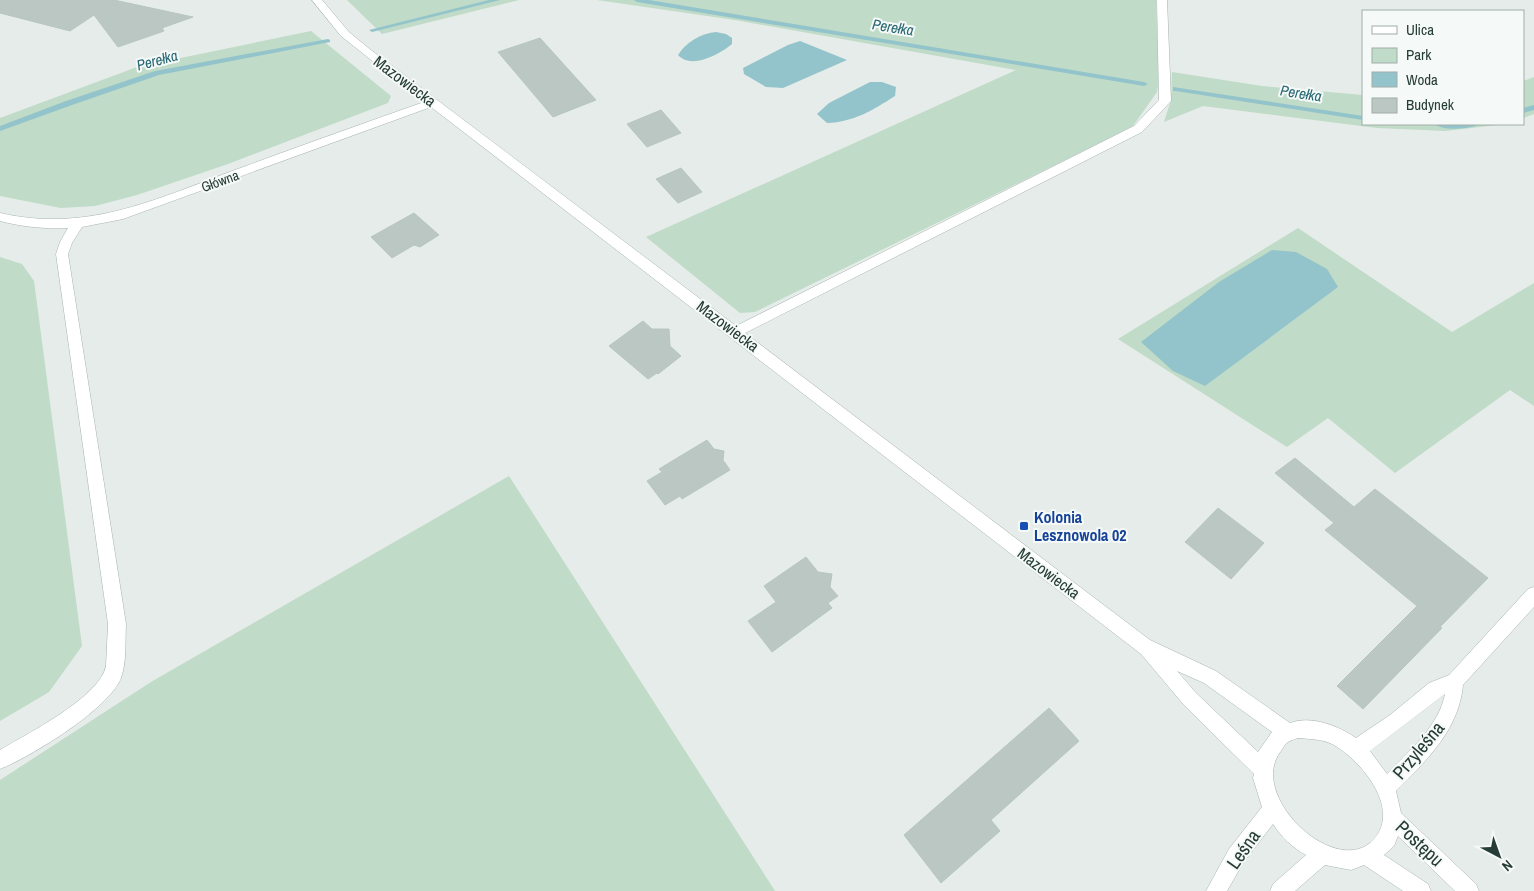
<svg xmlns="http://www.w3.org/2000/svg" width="1534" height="891" font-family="'Archivo Narrow',sans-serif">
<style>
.green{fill:#c0dbc7}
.water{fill:#93c4cb}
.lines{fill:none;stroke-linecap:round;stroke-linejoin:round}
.stream{fill:#93c4cb;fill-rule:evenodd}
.building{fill:#bac7c2;stroke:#b8c6c0}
.minor-casing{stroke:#a8b4b0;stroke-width:1}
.minor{fill:#fff;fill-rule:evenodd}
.transit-dot{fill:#1a4fb4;stroke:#f5f9f7;stroke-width:2}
.labels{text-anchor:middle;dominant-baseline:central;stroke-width:4;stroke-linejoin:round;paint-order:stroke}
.far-street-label{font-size:14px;fill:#263c36;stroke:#f5f9f7}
.far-water-label{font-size:15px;font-style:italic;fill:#266773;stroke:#f5f9f7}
.street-label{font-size:16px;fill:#263c36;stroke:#f5f9f7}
.transit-label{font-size:16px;font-weight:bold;fill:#164399;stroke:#f5f9f7;text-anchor:start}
.near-street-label{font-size:19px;fill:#263c36;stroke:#f5f9f7}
</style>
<rect width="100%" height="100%" fill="#e5ece9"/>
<!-- green -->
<g class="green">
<path d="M347 0H519L382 34Z"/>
<path d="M597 0H1156L1159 79 1157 92 1133 126 1088 149 755 312 740 313 646 237 1016 70 735 20Z"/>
<path d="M311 31 391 96 388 103 228 164 137 195 95 206 61 208 0 196V118L137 67Z"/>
<path d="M1172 72 1262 86 1363 95V124H1506L1445 131 1377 128 1203 106 1164 122 1171 100Z"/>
<path d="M1534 77V114L1523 118V81Z"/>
<path d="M1298 228 1452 332 1534 283V406L1510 390 1395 473 1328 418 1287 447 1118 339Z"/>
<path d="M0 257 22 264 34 281 82 646 49 692 0 721Z"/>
<path d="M509 476 775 891H0V780L151 682Z"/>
</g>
<!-- water -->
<g class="water">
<path d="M716 32 726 34 732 38V44C720 54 691 70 678 55 686 42 702 33 716 32Z"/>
<path d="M800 41 847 60 783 88 766 87 744 74 743 68 788 45Z"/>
<path d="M870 82H882L896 87 895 96C873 110 854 122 827 123L817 114 829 103Z"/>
<path d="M1272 250 1296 252 1327 269 1338 287 1205 386 1173 371 1141 342 1219 282Z"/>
</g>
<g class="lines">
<!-- stream -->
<g class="stream">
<path d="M489 0H500L372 32 369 30Z"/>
<path d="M634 0H649L1144 82 1148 84 1144 86 637 2Z"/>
<path d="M328 39 330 40V42L159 75 72 105 0 131V126L66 101 155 71Z"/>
<path d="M1173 87 1363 116V120L1176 91H1173Z"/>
<path d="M1534 105V110L1523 113V108Z"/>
<path d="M1434 124H1477L1476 126C1464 129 1444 131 1434 124Z"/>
</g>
</g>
<!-- building -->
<g class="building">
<path d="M0 0H114L193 17 162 28 164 31 118 47 94 15 70 31 0 13Z"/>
<path d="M540 38 596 100 553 117 498 52Z"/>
<path d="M661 110 681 133 647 147 627 124Z"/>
<path d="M681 168 702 192 678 203 656 179Z"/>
<path d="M414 213 439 235 420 247 414 245 392 258 371 237Z"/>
<path d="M643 321 652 329H669L670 346 681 356 658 374 657 373 648 379 609 346Z"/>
<path d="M707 440 714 449 724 451 723 460 730 470 682 499 680 496 665 505 647 481 662 472 659 469Z"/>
<path d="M1295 458 1354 507 1375 489 1488 578 1440 627 1442 628 1363 709 1337 686 1417 606 1325 530 1334 523 1275 473Z"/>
<path d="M1218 508 1264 543 1231 579 1185 542Z"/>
<path d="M806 557 818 572 832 574 830 587 838 596 828 603 832 608 772 652 748 621 776 602 764 586Z"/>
<path d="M1049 708 1079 741 991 820 1000 831 941 883 904 835Z"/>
</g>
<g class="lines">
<!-- minor casing -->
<g class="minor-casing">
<path id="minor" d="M312 0H322L349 32 367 47 736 326 1134 126 1159 100 1157 0H1167L1171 101 1142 132 745 333 1150 640 1216 671 1290 723C1312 715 1338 726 1356 738L1390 715 1429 683 1449 675 1528 589 1534 587V607L1463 685C1459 730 1426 761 1396 791L1401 813 1476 884 1479 891H1455L1398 836 1394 846 1384 855 1428 884 1431 891H1403L1364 865 1351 870 1325 865 1295 891H1270L1273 884 1306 855C1293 848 1281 837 1273 824L1243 863 1227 891H1206L1229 849 1262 807 1253 778 1254 774 1184 705 1141 654 431 107 123 219 82 227 72 243 68 254 126 624C125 641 127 661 121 678 109 709 32 756 0 769V750C27 734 100 697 106 666L108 624 56 254 60 242 68 228C45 229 23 227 0 221V213C91 234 162 196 246 166 305 144 365 123 424 102L341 36ZM1177 671 1204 683 1272 732 1258 752 1196 693ZM1445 694C1439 726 1409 751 1387 774L1370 751ZM1298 738C1309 739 1322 739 1332 744 1362 760 1405 813 1370 843 1331 875 1247 794 1281 751 1283 748 1285 744 1288 742 1290 741 1295 739 1298 738Z"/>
</g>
<!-- minor -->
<use href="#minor" class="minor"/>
</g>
<!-- markers -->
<rect class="transit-dot" x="1019" y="521" width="10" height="10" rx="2.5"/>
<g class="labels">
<!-- far-street labels -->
<g class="far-street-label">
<text transform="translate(220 181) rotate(-20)">Główna</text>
</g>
<!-- far-water labels -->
<g class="far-water-label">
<text transform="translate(893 27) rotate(9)">Perełka</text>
<text transform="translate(157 60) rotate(-15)">Perełka</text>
<text transform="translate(1301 93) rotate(9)">Perełka</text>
</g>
<!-- street labels -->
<g class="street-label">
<text transform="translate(405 81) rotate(37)">Mazowiecka</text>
<text transform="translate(728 326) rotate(37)">Mazowiecka</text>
<text transform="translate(1049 573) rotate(37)">Mazowiecka</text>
</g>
<!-- transit labels -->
<g class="transit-label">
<text x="1034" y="517">Kolonia<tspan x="1034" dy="18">Lesznowola 02</tspan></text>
</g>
<!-- near-street labels -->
<g class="near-street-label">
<text transform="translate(1418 750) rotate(-50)">Przyleśna</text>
<text transform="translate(1420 843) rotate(43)">Postępu</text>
<text transform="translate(1243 849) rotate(-55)">Leśna</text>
</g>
</g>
<!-- legend -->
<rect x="1362" y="10" width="162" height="115" fill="#f5f9f7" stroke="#a2adaa"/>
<rect x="1372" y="26" width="25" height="8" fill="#ffffff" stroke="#a2adaa"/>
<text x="1406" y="35" font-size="15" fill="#263c36">Ulica</text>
<rect x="1372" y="48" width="25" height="15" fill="#c0dbc7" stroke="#a2adaa"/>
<text x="1406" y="60" font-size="15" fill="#263c36">Park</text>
<rect x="1372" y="72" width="25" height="15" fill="#93c4cb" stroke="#a2adaa"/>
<text x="1406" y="85" font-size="15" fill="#263c36">Woda</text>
<rect x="1372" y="98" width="25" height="15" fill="#bac7c2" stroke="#a2adaa"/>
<text x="1406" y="110" font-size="15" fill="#263c36">Budynek</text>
<!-- north arrow -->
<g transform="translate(1499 856) rotate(139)" stroke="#f5f9f7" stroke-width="4" paint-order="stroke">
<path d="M0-4L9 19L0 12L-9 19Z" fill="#263c36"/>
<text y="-8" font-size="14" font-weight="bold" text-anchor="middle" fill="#263c36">N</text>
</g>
</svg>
